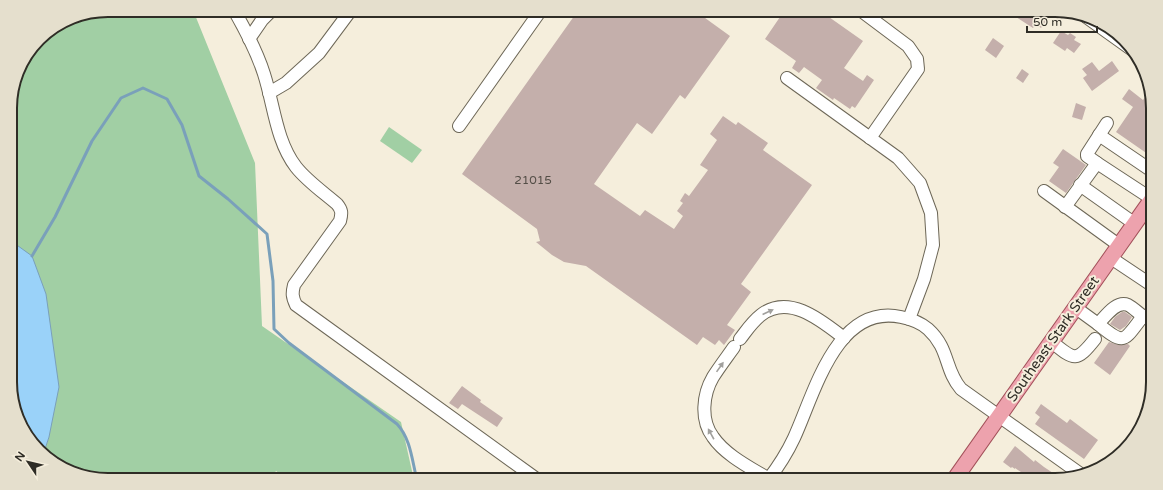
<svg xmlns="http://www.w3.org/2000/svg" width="1163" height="490" font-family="'Varela Round',sans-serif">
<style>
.green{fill:#a1cfa4}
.water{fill:#9ad2f9;stroke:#7aa0ba}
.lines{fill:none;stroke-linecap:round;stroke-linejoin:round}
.stream{stroke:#7aa0ba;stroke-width:3}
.building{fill:#c4afab}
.minor-casing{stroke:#6d6757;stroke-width:14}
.major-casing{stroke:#a3515a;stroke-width:17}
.minor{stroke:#fff;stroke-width:12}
.major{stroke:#eda2ad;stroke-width:15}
.oneway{fill:#a1a09d}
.labels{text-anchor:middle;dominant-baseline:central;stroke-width:4;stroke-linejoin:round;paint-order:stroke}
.number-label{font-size:12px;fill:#544e47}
.street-label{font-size:14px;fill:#2f2d26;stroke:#f5eedc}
.rim{fill:none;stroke:#2f2d26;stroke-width:2}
</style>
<rect width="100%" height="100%" fill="#f5eedc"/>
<!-- green -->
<g class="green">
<path d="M154 10H193L255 163 262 326 401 422 414 480H289L276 471 270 480H108L71 473 44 452 49 437 14 243 11 244 10 102 20 65 43 35 69 19 154 14Z"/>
<path d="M389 127 422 150 412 163 380 141Z"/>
</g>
<!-- water -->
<g class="water">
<path d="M108 10H154V14L69 19Z"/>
<path d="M14 243 32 256 46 294 59 387 49 437 44 452 30 442 11 395V244Z"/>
</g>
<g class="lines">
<!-- stream -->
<path class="stream" d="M32 256 55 217 92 141 121 98 143 88 167 99 182 125 199 176 228 199 267 234 273 281 274 329 289 343 397 424C411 439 412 461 417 480"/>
</g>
<!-- building -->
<g class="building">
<path d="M580 10H694L730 36 685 99 680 95 652 134 637 123 594 184 640 216 645 210 674 229 683 216 677 211 683 203 680 201 685 193 689 196 708 170 700 165 717 140 710 134 723 116 736 125 738 122 768 143 763 150 812 185 741 284 751 292 727 325 735 330 724 345 719 340 715 345 703 337 697 345 586 266 564 262 552 255 536 242 540 241 537 229 462 174 577 12 578 13Z"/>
<path d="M771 10H819L863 41 844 68 863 81 867 75 874 80 855 108 852 106 850 109 834 98 833 100 816 88 822 80 804 67 799 73 792 68 796 61 765 39 780 17Z"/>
<path d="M1016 10H1036L1048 18 1041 28 1036 24 1033 28 1013 15Z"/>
<path d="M1061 31 1068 35 1070 33 1076 37 1074 40 1081 44 1074 53 1067 48 1065 51 1053 43Z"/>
<path d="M993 38 1004 46 996 58 985 50Z"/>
<path d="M1112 61 1119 71 1092 91 1083 78 1087 75 1082 69 1092 62 1099 71Z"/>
<path d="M1022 69 1029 74 1023 83 1016 78Z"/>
<path d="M1129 89 1143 100 1146 96 1152 100V157L1116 132 1133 107 1122 99Z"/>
<path d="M1076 103 1086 107 1082 120 1072 117Z"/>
<path d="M1063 149 1086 165 1066 193 1049 181 1059 167 1053 163Z"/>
<path d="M1122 312H1125L1132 317 1126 326 1120 330 1110 324 1115 317Z"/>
<path d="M1109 342 1119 345 1128 344 1130 346 1110 375 1094 363Z"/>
<path d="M462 386 481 400 480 402 503 418 497 427 462 404 458 409 449 403Z"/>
<path d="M1041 404 1067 423 1070 419 1098 440 1084 459 1035 424 1040 417 1035 413Z"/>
<path d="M1015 446 1034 462 1035 460 1044 467 1062 479 1033 480 1015 468V469L1012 467 1011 468 1003 462Z"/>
</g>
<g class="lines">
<!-- minor casing -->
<g class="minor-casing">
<g id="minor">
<path d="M234 10C246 31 257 52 264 74 274 105 276 141 296 167 307 181 323 192 337 204 342 210 342 213 340 221L294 285C292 293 292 297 296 305L538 480"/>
<path d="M860 10 908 46 917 59 918 69 870 138"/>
<path d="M1085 16 1134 51"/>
<path d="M249 39 262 20 272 10"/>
<path d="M787 78 898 158 920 183 931 213 933 245 924 279 909 319"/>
<path d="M269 93 286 83 319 53 351 10"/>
<path d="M459 126 541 10"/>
<path d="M1099 135 1152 171"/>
<path d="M1097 163 1087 156V154L1107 123"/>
<path d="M1080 185 1135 224"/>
<path d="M1044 191 1120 246"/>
<path d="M1065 207 1097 163 1152 199"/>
<path d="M1111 258 1153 286"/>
<path d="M1076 308 1098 324C1105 317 1116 300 1128 305 1134 308 1140 315 1146 318L1153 317"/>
<path d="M1098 324C1125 346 1123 342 1143 316"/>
<path d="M740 339C747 330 752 322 761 315 789 293 822 321 844 338"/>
<path d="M1052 342C1074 360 1076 363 1095 339"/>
<path d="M734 347C727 357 720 366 713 377 703 394 700 420 713 437 725 455 751 468 769 479"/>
<path d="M768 480C778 467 787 453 794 438 814 395 836 303 901 317 911 319 920 322 928 329 950 349 944 369 961 389L1079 473"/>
</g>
</g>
<!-- major casing -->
<g class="major-casing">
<path id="major" d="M954 480 1152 199"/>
</g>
<!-- minor -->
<use href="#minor" class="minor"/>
<!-- major -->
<use href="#major" class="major"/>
</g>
<!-- one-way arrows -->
<defs><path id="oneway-solid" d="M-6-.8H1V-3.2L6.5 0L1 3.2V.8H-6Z"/></defs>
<g class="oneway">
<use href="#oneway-solid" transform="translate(768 312) rotate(-25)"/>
<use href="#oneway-solid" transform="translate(720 367) rotate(-55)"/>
<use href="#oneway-solid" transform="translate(711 434) rotate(-119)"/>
</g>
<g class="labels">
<!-- number labels -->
<g class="number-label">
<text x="533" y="180">21015</text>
</g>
<!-- street labels -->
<g class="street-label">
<text transform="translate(1053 339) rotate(-55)">Southeast Stark Street</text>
</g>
</g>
<!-- crop -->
<path d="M0 0H1163V490H0ZM108 17H1055A91 91 0 0 1 1146 108V382A91 91 0 0 1 1055 473H108A91 91 0 0 1 17 382V108A91 91 0 0 1 108 17Z" fill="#e5dfcd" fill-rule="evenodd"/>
<path class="rim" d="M108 17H1055A91 91 0 0 1 1146 108V382A91 91 0 0 1 1055 473H108A91 91 0 0 1 17 382V108A91 91 0 0 1 108 17Z"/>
<!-- north arrow -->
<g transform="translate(28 462) rotate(305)" stroke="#f5eedc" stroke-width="3" paint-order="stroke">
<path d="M0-3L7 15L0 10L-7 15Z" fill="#2f2d26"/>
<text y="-6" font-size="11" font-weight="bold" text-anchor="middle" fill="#2f2d26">N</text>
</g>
<!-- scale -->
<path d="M1027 26v6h70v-6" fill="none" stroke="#2f2d26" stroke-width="2"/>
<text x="1033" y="26" font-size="12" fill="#2f2d26" stroke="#f5eedc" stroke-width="3" paint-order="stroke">50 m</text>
</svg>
